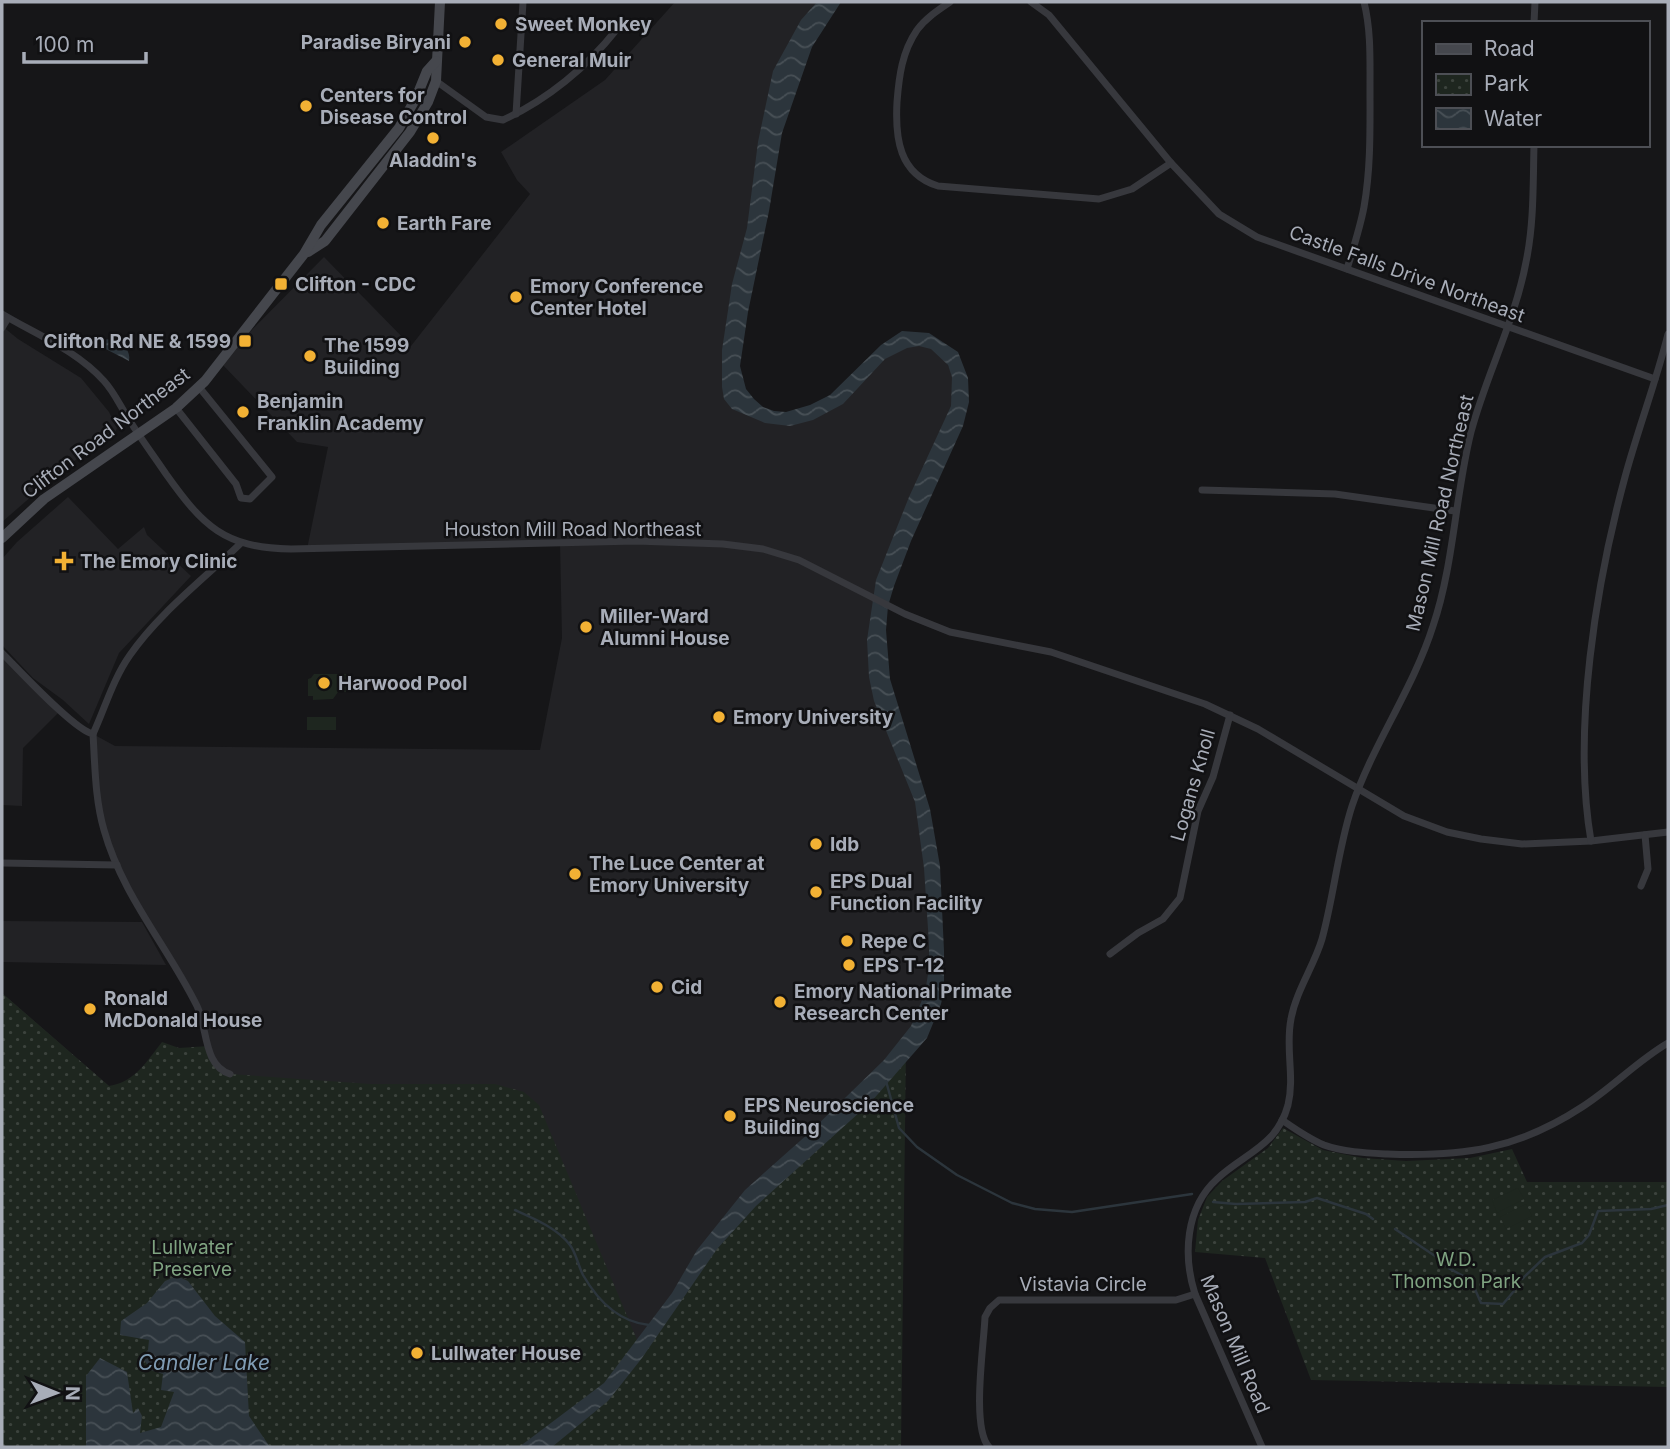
<svg xmlns="http://www.w3.org/2000/svg" width="1670" height="1449" font-family="Inter,sans-serif">
<style>
.built{fill:#222225}
.park{fill:url(#park-dots)}
.garden{fill:#1e261f}
.water{fill:url(#water-waves)}
.lines{fill:none;stroke-linecap:round;stroke-linejoin:round}
.stream{stroke:#2c353c;stroke-width:2.5}
.minor{stroke:#37383d;stroke-width:7}
.secondary{stroke:#45474d;stroke-width:10}
.poi-dot{fill:#f2b134;stroke:#111113;stroke-width:2.5}
.labels{text-anchor:middle;dominant-baseline:central;stroke-width:5;stroke-linejoin:round;paint-order:stroke}
.poi-label{font-size:19px;font-weight:bold;fill:#a8adb8;stroke:#111113;text-anchor:start}
.street-label{font-size:19px;fill:#a8adb8;stroke:#111113}
.park-label{font-size:19px;fill:#7fa381;stroke:#111113}
.water-label{font-size:21px;font-style:italic;fill:#7f9bb3;stroke:#111113}
</style>
<defs>
<pattern id="park-dots" width="8" height="8" patternUnits="userSpaceOnUse" patternTransform="scale(1.75)"><rect width="8" height="8" fill="#1e261f"/><path d="M2 2h.1M6 6h.1" fill="none" stroke="#3c433d" stroke-width="1.8" stroke-linecap="round"/></pattern>
<pattern id="water-waves" width="16" height="10" patternUnits="userSpaceOnUse" patternTransform="scale(1.75)"><rect width="16" height="10" fill="#2c353c"/><path d="M0 5q4-4 8 0t8 0" fill="none" stroke="#485056"/></pattern>
</defs>
<rect width="100%" height="100%" fill="#161618"/>
<!-- built -->
<g class="built">
<path d="M675 2H830L788 78 731 378 760 414H808L893 344 939 346 959 389 902 539 876 657 917 782 936 949 928 1009 640 1347 2 1447V993L109 1086 207 1089V1039L201 1017 131 894 103 829 93 734 115 746 540 750 562 638 560 543 307 549 328 447 297 442 220 362 324 257 411 346 530 194 517 180 501 152 605 80Z"/>
<path d="M2 326 18 339 81 378 109 412 117 428 115 433 64 468 2 522Z"/>
<path d="M68 497 118 549 144 527 147 535 191 576 119 653 89 724 63 700 33 678 2 645V559L17 542Z"/>
<path d="M2 653 61 710 23 748 22 806 2 805Z"/>
<path d="M2 921 142 922 166 965 2 962Z"/>
</g>
<!-- park -->
<g class="park">
<path d="M2 993 109 1086C135 1082 146 1062 162 1042L179 1048 209 1046 211 1059 230 1074 370 1084H495L524 1092 539 1105 640 1347 716 1241 906 1048 901 1447H2Z"/>
<path d="M1283 1128 1323 1150 1363 1158 1406 1161 1470 1158 1512 1149 1527 1182H1668V1387L1311 1380 1265 1258 1195 1252 1198 1220 1207 1197 1222 1181 1268 1148Z"/>
</g>
<!-- garden -->
<g class="garden">
<path d="M314 674H353V692H338L333 699 313 700V696H308V679L311 678Z"/>
<rect x="307" y="717" width="29" height="13"/>
<path d="M1518 1188 1524 1199 1497 1213 1492 1200Z"/>
<path d="M1526 1204 1532 1216 1506 1229 1500 1217Z"/>
</g>
<!-- water -->
<g class="water">
<path d="M817 2H841L812 47 782 133 769 211 748 312 740 366 746 389 754 399 763 407 774 411 786 412 810 405 830 395 881 345 902 331 929 333 958 352 968 378 969 402 963 426 911 541 894 586 888 606 886 630 890 679 930 809 940 866 944 951V990L941 1004 927 1038 871 1102 756 1206 717 1249 642 1358 608 1401 552 1447H519L604 1383 672 1293 697 1250 745 1190 809 1133 884 1060 911 1026 925 993 929 968V944L924 868 915 802 874 701 869 677 867 640 876 580 909 497 951 406 952 377 948 365 931 349 919 346 907 348 885 359 843 404 813 420 790 426 765 423 732 409 724 399 722 387V350L732 284 747 228 758 142 773 71 801 20Z"/>
<path d="M114 339C123 343 131 351 129 361L98 345V340Z"/>
<path d="M177 1276 188 1281 215 1316 245 1342 249 1416 270 1447H86V1376L100 1358 127 1372 133 1413 138 1408 142 1416 140 1433 161 1427 174 1392 161 1390 163 1374 151 1370 141 1356 148 1350 149 1340 120 1335 121 1321 147 1303 165 1281Z"/>
</g>
<g class="lines">
<!-- stream -->
<g class="stream">
<path d="M886 1081 899 1128 917 1147 957 1175 1012 1203 1035 1209 1072 1212 1192 1194"/>
<path d="M1213 1202 1236 1204 1305 1202 1317 1198 1366 1214 1373 1219"/>
<path d="M515 1210C533 1218 557 1228 570 1245 576 1253 578 1265 583 1275 598 1301 619 1322 649 1325"/>
<path d="M1395 1229 1438 1258 1450 1269 1471 1280 1481 1303 1503 1304 1514 1291"/>
<path d="M1522 1279 1545 1257 1582 1243 1589 1235 1598 1211 1651 1209 1668 1205"/>
</g>
<!-- minor -->
<g class="minor">
<path d="M950 2C938 10 926 18 917 30 902 52 899 76 897 102 895 138 899 174 938 186L1099 199 1132 189 1171 163 1049 15 1031 2"/>
<path d="M1534 23 1535 2"/>
<path d="M436 81 486 117 503 120C547 100 587 67 617 29"/>
<path d="M516 114 523 2"/>
<path d="M1171 163 1219 214 1257 237 1655 379"/>
<path d="M1347 269C1353 249 1360 228 1364 207 1371 167 1370 127 1370 88 1370 59 1371 30 1364 2"/>
<path d="M2 314C37 335 76 350 104 381 115 393 121 408 130 421 141 439 154 456 166 474 203 526 224 548 291 549L636 541 723 544 763 549 799 560 905 614 950 632 1051 652 1205 704 1258 729 1404 816 1447 832 1481 839 1522 844 1591 841 1668 832"/>
<path d="M2 328 8 318"/>
<path d="M176 408 236 484 241 498 250 499 272 477 199 387"/>
<path d="M1202 490 1335 494 1455 511"/>
<path d="M2 653C18 669 75 731 93 734 95 766 95 799 104 830 122 895 168 947 197 1006 208 1029 203 1065 230 1074"/>
<path d="M93 734C105 708 113 679 130 655 159 613 204 579 241 543"/>
<path d="M1591 841C1572 730 1596 584 1625 477 1638 429 1656 382 1668 334"/>
<path d="M2 863 117 865"/>
<path d="M1641 886 1648 869 1645 835"/>
<path d="M1110 954 1138 933 1163 919 1180 898 1198 811 1213 777 1230 715"/>
<path d="M1282 1120C1295 1129 1309 1139 1324 1145 1343 1152 1367 1153 1387 1154 1463 1157 1518 1149 1582 1107 1612 1088 1637 1061 1668 1043"/>
<path d="M989 1447C971 1428 984 1344 985 1317L990 1308 999 1300H1176L1195 1294"/>
<path d="M1262 1447 1195 1294C1183 1256 1185 1208 1217 1179 1245 1153 1277 1146 1288 1105 1295 1076 1285 1048 1291 1019 1296 991 1314 966 1322 939 1334 895 1338 849 1352 806 1373 744 1413 689 1433 626 1454 564 1455 496 1471 432 1486 375 1515 321 1526 262 1534 224 1533 184 1534 145"/>
</g>
<!-- secondary -->
<g class="secondary">
<path d="M308 252 325 241 410 132 428 102 436 81 440 2"/>
<path d="M2 538 44 499 176 408 205 381 304 254 321 225 399 128 416 98 427 71 436 61"/>
</g>
</g>
<!-- markers -->
<g class="poi-dot">
<circle cx="501" cy="24" r="7"/>
<circle cx="465" cy="42" r="7"/>
<circle cx="498" cy="60" r="7"/>
<circle cx="306" cy="106" r="7"/>
<circle cx="433" cy="138" r="7"/>
<circle cx="383" cy="223" r="7"/>
<rect x="274" y="277" width="14" height="14" rx="3.5"/>
<circle cx="516" cy="297" r="7"/>
<rect x="238" y="334" width="14" height="14" rx="3.5"/>
<circle cx="310" cy="356" r="7"/>
<circle cx="243" cy="412" r="7"/>
<path d="M60.5 550.5h7v7h7v7h-7v7h-7v-7h-7v-7h7z"/>
<circle cx="586" cy="627" r="7"/>
<circle cx="324" cy="683" r="7"/>
<circle cx="719" cy="717" r="7"/>
<circle cx="816" cy="844" r="7"/>
<circle cx="575" cy="874" r="7"/>
<circle cx="816" cy="892" r="7"/>
<circle cx="847" cy="941" r="7"/>
<circle cx="849" cy="965" r="7"/>
<circle cx="657" cy="987" r="7"/>
<circle cx="780" cy="1002" r="7"/>
<circle cx="90" cy="1009" r="7"/>
<circle cx="730" cy="1116" r="7"/>
<circle cx="417" cy="1353" r="7"/>
</g>
<g class="labels">
<!-- poi labels -->
<g class="poi-label">
<text x="515" y="24">Sweet Monkey</text>
<text x="451" y="42" text-anchor="end">Paradise Biryani</text>
<text x="512" y="60">General Muir</text>
<text x="320" y="95">Centers for<tspan x="320" dy="22">Disease Control</tspan></text>
<text x="433" y="160" text-anchor="middle">Aladdin's</text>
<text x="397" y="223">Earth Fare</text>
<text x="295" y="284">Clifton - CDC</text>
<text x="530" y="286">Emory Conference<tspan x="530" dy="22">Center Hotel</tspan></text>
<text x="231" y="341" text-anchor="end">Clifton Rd NE &amp; 1599</text>
<text x="324" y="345">The 1599<tspan x="324" dy="22">Building</tspan></text>
<text x="257" y="401">Benjamin<tspan x="257" dy="22">Franklin Academy</tspan></text>
<text x="80" y="561">The Emory Clinic</text>
<text x="600" y="616">Miller-Ward<tspan x="600" dy="22">Alumni House</tspan></text>
<text x="338" y="683">Harwood Pool</text>
<text x="733" y="717">Emory University</text>
<text x="830" y="844">Idb</text>
<text x="589" y="863">The Luce Center at<tspan x="589" dy="22">Emory University</tspan></text>
<text x="830" y="881">EPS Dual<tspan x="830" dy="22">Function Facility</tspan></text>
<text x="861" y="941">Repe C</text>
<text x="863" y="965">EPS T-12</text>
<text x="671" y="987">Cid</text>
<text x="794" y="991">Emory National Primate<tspan x="794" dy="22">Research Center</tspan></text>
<text x="104" y="998">Ronald<tspan x="104" dy="22">McDonald House</tspan></text>
<text x="744" y="1105">EPS Neuroscience<tspan x="744" dy="22">Building</tspan></text>
<text x="431" y="1353">Lullwater House</text>
</g>
<!-- street labels -->
<g class="street-label">
<text transform="translate(1407 274) rotate(20)">Castle Falls Drive Northeast</text>
<text transform="translate(106 433) rotate(-37)">Clifton Road Northeast</text>
<text transform="translate(1440 513) rotate(-77)">Mason Mill Road Northeast</text>
<text x="573" y="529">Houston Mill Road Northeast</text>
<text transform="translate(1193 785) rotate(-74)">Logans Knoll</text>
<text x="1083" y="1284">Vistavia Circle</text>
<text transform="translate(1235 1344) rotate(67)">Mason Mill Road</text>
</g>
<!-- park labels -->
<g class="park-label">
<text x="192" y="1247">Lullwater<tspan x="192" dy="22">Preserve</tspan></text>
<text x="1456" y="1259">W.D.<tspan x="1456" dy="22">Thomson Park</tspan></text>
</g>
<!-- water labels -->
<g class="water-label">
<text x="204" y="1362">Candler Lake</text>
</g>
</g>
<!-- border -->
<rect width="1670" height="1449" fill="none" stroke="#a8adb8" stroke-width="7"/>
<!-- legend -->
<rect x="1422" y="21" width="228" height="126" fill="#111113" stroke="#4d4f55" stroke-width="2"/>
<rect x="1436" y="44" width="35" height="10" fill="#45474d" stroke="#4d4f55" stroke-width="2"/>
<text x="1484" y="56" font-size="21" fill="#a8adb8">Road</text>
<rect x="1436" y="74" width="35" height="21" fill="url(#park-dots)" stroke="#4d4f55" stroke-width="2"/>
<text x="1484" y="91" font-size="21" fill="#a8adb8">Park</text>
<rect x="1436" y="108" width="35" height="21" fill="url(#water-waves)" stroke="#4d4f55" stroke-width="2"/>
<text x="1484" y="126" font-size="21" fill="#a8adb8">Water</text>
<!-- north arrow -->
<g transform="translate(56 1393) rotate(91)" stroke="#111113" stroke-width="5" paint-order="stroke">
<path d="M0-5L12 26L0 18L-12 26Z" fill="#a8adb8"/>
<text y="-10" font-size="19" font-weight="bold" text-anchor="middle" fill="#a8adb8">N</text>
</g>
<!-- scale -->
<path d="M24 52v10h122v-10" fill="none" stroke="#a8adb8" stroke-width="3.5"/>
<text x="35" y="52" font-size="21" fill="#a8adb8" stroke="#111113" stroke-width="5" paint-order="stroke">100 m</text>
</svg>
